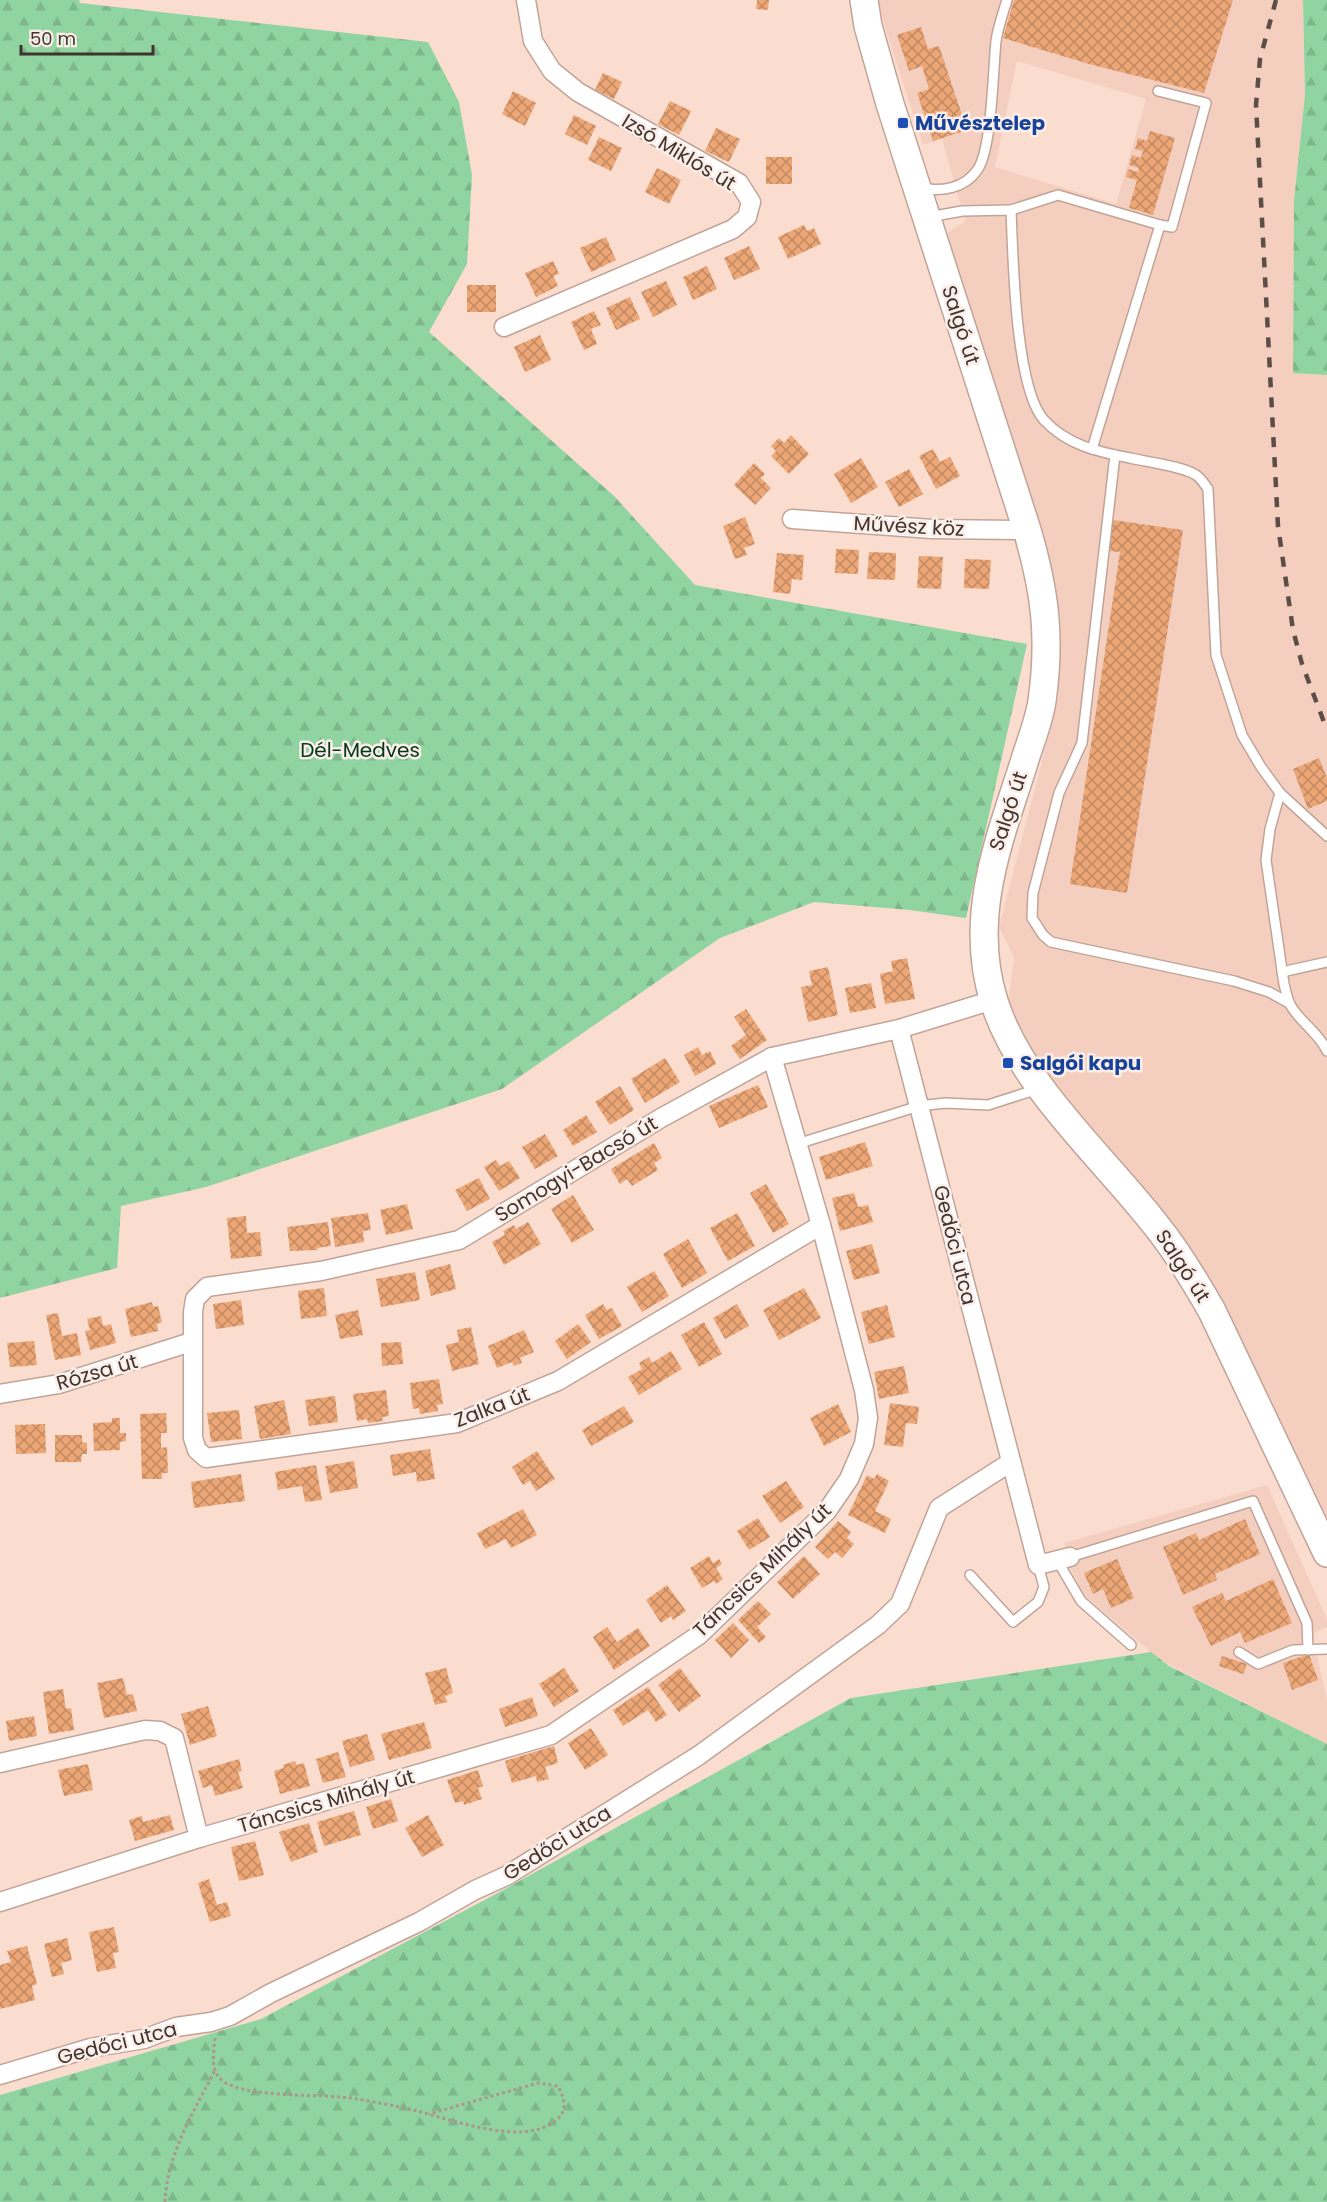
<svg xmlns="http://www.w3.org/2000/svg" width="1327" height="2202" font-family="Poppins,sans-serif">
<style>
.built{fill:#f4cfbf;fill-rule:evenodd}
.forest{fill:url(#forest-firs)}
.building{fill:url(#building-cross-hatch)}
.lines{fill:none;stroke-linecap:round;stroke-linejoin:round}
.lane-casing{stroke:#c1a498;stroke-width:12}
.street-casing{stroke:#c1a498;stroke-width:21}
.secondary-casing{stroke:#c1a498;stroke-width:30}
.path{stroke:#ac958c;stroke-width:3;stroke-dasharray:3 3;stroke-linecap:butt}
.lane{stroke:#fff;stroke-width:9}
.street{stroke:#fff;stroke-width:18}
.secondary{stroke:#fff;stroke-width:27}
.rail{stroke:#5c4d47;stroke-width:4.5;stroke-dasharray:10 10;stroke-linecap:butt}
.transit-dot{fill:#1a4fb4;stroke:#fbeee9;stroke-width:2}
.labels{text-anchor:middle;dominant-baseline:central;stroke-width:5;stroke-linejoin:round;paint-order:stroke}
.transit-label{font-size:20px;font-weight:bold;fill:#164399;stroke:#fbeee9;text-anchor:start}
.street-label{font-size:20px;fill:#40342f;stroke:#fbeee9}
.park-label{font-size:20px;fill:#003918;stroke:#fbeee9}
</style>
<defs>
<pattern id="forest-firs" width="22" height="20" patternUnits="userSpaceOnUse" patternTransform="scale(1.5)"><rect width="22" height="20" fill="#90d5a1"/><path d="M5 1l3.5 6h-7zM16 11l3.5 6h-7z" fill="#7db78b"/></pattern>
<pattern id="building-cross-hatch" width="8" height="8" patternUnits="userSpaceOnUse" patternTransform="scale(1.5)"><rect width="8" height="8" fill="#eda777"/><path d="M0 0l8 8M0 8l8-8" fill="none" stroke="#c18962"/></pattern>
</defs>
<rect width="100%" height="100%" fill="#fbddd0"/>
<!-- built -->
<g class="built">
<path d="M879 0H1303L1305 94 1294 201 1293 373 1327 375V1532L1248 1364 1063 1106 1004 1010 1009 996 1014 958 999 927 1058 699 1061 632 1058 602 1050 566 979 335 946 238 947 233 965 221 942 139 923 145 885 27ZM1017 61 1146 99 1116 204 995 167Z"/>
<path d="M1267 1485 1327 1619V1627L1312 1634 1327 1700V1744L1160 1660 1083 1594 1071 1569 1070 1557 1064 1543Z"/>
</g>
<!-- forest -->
<g class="forest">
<path d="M0 0H79L80 3 428 42 459 102 472 175 467 264 429 332 614 496 695 585 1027 644 966 918 910 910 814 902 720 938 502 1089 206 1187 121 1206 117 1268 0 1298Z"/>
<path d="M1303 0H1327V375L1293 373 1294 201 1305 94Z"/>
<path d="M1151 1652 1169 1666 1327 1744V2202H0V2095L261 2019 494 1895 851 1698Z"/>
</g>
<!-- building -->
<g class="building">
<path d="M757 0H769L768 10 756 9Z"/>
<path d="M1014 0H1233L1204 93 1089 64 1003 38Z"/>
<path d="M921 27 928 49 939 46 967 130 933 141 917 93 929 89 922 66 909 71 897 35Z"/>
<path d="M603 73 622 82 614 99 595 90Z"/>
<path d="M513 91 536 103 525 126 502 114Z"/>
<path d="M670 101 691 111 679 135 658 124Z"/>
<path d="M574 115 596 126 587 145 565 134Z"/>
<path d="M716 128 740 139 729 162 705 151Z"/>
<path d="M1150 131 1175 138 1153 215 1129 208 1137 180 1126 177 1128 169 1138 172 1139 168 1129 165 1132 155 1141 158 1143 151 1135 149 1138 138 1147 141Z"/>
<path d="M599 137 622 148 611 171 588 160Z"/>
<rect x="766" y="157" width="26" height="27"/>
<path d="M657 168 681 180 669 204 645 192Z"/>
<path d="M804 225 807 231 814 228 821 244 788 259 778 237Z"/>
<path d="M606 237 616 260 591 272 580 248Z"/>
<path d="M749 246 760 269 734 280 724 258Z"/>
<path d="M553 261 559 274 553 276 558 286 536 297 525 273Z"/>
<path d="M707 266 717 289 693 300 683 277Z"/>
<path d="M666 281 677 305 653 317 641 292Z"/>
<rect x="467" y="285" width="29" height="27"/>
<path d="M630 297 640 319 616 330 606 308Z"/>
<path d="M594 311 601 325 591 329 597 344 584 350 571 322Z"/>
<path d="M540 335 551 360 525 372 514 347Z"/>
<path d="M791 435 809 454 789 474 771 456 776 451 771 446 779 438 784 443Z"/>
<path d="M933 449 940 462 950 457 960 476 936 489 919 456Z"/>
<path d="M861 458 878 487 851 503 834 474Z"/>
<path d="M754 463 765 474 761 478 771 488 755 505 734 485Z"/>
<path d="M909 469 923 494 899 507 885 482Z"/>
<path d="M745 517 755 544 744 548 747 555 735 559 723 526Z"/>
<path d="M1113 520 1183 530 1127 893 1070 884 1120 552 1109 551Z"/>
<path d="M836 549 859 550 858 574 835 573Z"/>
<path d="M869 552 896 553 895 580 867 579Z"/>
<path d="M777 553 804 555 802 580 792 579 790 594 773 592Z"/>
<path d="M919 556 943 557 941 589 917 588Z"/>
<path d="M965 559 991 560 989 589 964 588Z"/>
<path d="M1319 758 1327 778V801L1308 809 1293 769Z"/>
<path d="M907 958 915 999 885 1004 880 974 893 971 891 961Z"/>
<path d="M828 967 838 1015 808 1022 801 987 812 985 809 971Z"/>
<path d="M871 983 876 1008 850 1013 845 988Z"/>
<path d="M746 1009 767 1040 740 1059 731 1046 746 1035 734 1017Z"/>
<path d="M698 1047 702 1055 710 1051 716 1064 695 1076 684 1055Z"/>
<path d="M665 1058 680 1082 645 1103 631 1079Z"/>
<path d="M758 1085 768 1107 719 1128 709 1106Z"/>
<path d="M620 1086 634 1110 610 1125 595 1102Z"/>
<path d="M586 1115 597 1132 573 1146 563 1130Z"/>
<path d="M545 1134 558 1156 535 1169 522 1147Z"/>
<path d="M865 1142 873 1166 826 1180 819 1157Z"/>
<path d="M654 1143 662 1158 654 1163 658 1170 632 1186 627 1179 620 1184 611 1169Z"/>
<path d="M496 1160 500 1166 509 1161 520 1178 499 1191 484 1167Z"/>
<path d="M479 1178 490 1199 467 1211 455 1190Z"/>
<path d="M766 1184 789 1224 773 1233 750 1193Z"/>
<path d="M854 1193 858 1207 868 1205 873 1222 840 1231 832 1198Z"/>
<path d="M573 1195 594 1230 572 1243 551 1209Z"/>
<path d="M407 1204 413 1229 386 1235 380 1210Z"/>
<path d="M368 1213 371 1230 363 1231 364 1242 335 1247 331 1218Z"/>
<path d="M737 1213 755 1246 728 1261 710 1228Z"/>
<path d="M246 1216 247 1233 260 1232 262 1256 231 1259 227 1218Z"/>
<path d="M328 1222 331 1246 317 1248 318 1250 290 1251 287 1227Z"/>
<path d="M528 1222 541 1244 504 1265 492 1242 505 1235 503 1231 514 1225 516 1229Z"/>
<path d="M688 1239 707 1273 682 1288 663 1254Z"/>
<path d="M872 1244 880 1273 854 1280 846 1251Z"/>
<path d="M450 1264 456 1289 431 1296 425 1271Z"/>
<path d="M654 1271 669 1296 642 1312 627 1287Z"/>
<path d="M415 1272 420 1300 381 1307 376 1279Z"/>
<path d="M324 1288 327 1316 301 1319 298 1291Z"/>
<path d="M804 1288 821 1318 779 1340 763 1310Z"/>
<path d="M241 1300 244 1325 216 1329 213 1304Z"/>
<path d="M152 1302 153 1307 158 1306 162 1322 157 1324 158 1331 131 1337 125 1309Z"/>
<path d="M603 1304 607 1310 612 1308 622 1326 599 1339 585 1315Z"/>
<path d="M737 1304 749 1326 725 1339 713 1318Z"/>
<path d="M887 1305 895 1337 869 1344 861 1312Z"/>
<path d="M358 1310 363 1335 340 1339 335 1315Z"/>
<path d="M58 1313 62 1336 77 1333 81 1355 55 1360 46 1315Z"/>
<path d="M101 1316 103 1326 111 1324 116 1343 90 1350 85 1331 90 1330 87 1319Z"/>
<path d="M704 1322 722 1354 699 1367 681 1335Z"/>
<path d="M578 1324 591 1342 567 1359 555 1341Z"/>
<path d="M471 1327 479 1364 452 1371 446 1345 459 1342 457 1330Z"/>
<path d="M524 1330 534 1352 520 1358 522 1363 514 1366 512 1362 497 1368 488 1346Z"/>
<path d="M34 1341 37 1365 10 1367 7 1343Z"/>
<path d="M401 1342 403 1364 382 1366 381 1343Z"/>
<path d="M671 1351 682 1369 639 1395 628 1377 642 1369 639 1363 649 1357 652 1363Z"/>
<path d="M904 1366 909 1393 879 1399 874 1372Z"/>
<path d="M439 1379 443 1404 437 1405 438 1411 420 1414 419 1408 413 1409 410 1383Z"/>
<path d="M386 1390 389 1416 382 1417 383 1421 368 1423 367 1419 357 1421 353 1394Z"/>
<path d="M335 1396 338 1422 309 1426 305 1400Z"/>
<path d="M284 1400 291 1434 260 1439 254 1406Z"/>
<path d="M890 1403 919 1407 917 1424 906 1423 903 1447 884 1445Z"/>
<path d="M838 1404 851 1432 824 1446 810 1418Z"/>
<path d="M624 1406 634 1422 591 1446 582 1430Z"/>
<path d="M239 1410 242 1439 211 1442 207 1413Z"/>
<path d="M166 1413 167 1433H161V1448L167 1447 168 1473H162V1479H142L140 1414Z"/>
<path d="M112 1418H120V1433H126V1441L120 1442V1450L94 1451 93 1423 112 1422Z"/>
<path d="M45 1424 46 1453 16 1454 15 1425Z"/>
<path d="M55 1435H82V1442L87 1443V1454H82L81 1462H55Z"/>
<path d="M430 1449 435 1479 417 1482 416 1472 393 1476 390 1455Z"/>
<path d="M537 1451 555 1479 536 1491 530 1481 523 1485 512 1467Z"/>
<path d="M354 1461 358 1488 330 1493 325 1466Z"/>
<path d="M316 1465 322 1500 305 1502 302 1486 278 1490 275 1472Z"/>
<path d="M241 1474 245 1501 194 1508 191 1482Z"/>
<path d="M877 1474 889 1481 875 1511 891 1519 885 1533 848 1515 867 1475 874 1479Z"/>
<path d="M786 1481 804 1507 780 1523 762 1496Z"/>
<path d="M523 1509 537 1535 511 1548 506 1539 485 1549 477 1533Z"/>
<path d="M758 1518 770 1537 749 1550 737 1531Z"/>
<path d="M1245 1519 1260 1554 1215 1574 1217 1580 1183 1595 1163 1547 1196 1533 1199 1540Z"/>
<path d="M838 1521 851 1532 847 1538 854 1544 842 1558 835 1552 828 1559 815 1547Z"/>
<path d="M709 1556 713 1563 719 1559 722 1564 716 1568 723 1579 716 1584 714 1581 702 1588 690 1568Z"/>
<path d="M804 1556 820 1574 793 1599 777 1582Z"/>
<path d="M1117 1559 1134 1598 1111 1608 1103 1589 1093 1594 1084 1573Z"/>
<path d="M1273 1579 1292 1623 1245 1643 1240 1632 1211 1646 1192 1607 1222 1593 1226 1601Z"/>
<path d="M667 1585 686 1611 673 1620 671 1616 661 1623 646 1600Z"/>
<path d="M758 1601 771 1614 757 1627 766 1637 759 1643 738 1620Z"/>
<path d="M733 1623 749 1640 731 1658 715 1640Z"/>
<path d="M607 1627 617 1642 638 1628 650 1646 614 1670 593 1637Z"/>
<path d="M1309 1654 1318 1680 1292 1690 1283 1663Z"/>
<path d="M1222 1656 1247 1664 1243 1674 1219 1666Z"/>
<path d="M446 1668 453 1693 445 1696 447 1702 435 1705 425 1673Z"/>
<path d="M564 1668 579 1691 554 1707 539 1684Z"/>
<path d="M680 1668 701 1696 679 1712 658 1685Z"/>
<path d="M123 1678 127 1695 133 1694 137 1711 104 1718 97 1683Z"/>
<path d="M648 1687 667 1715 656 1722 648 1710 623 1726 613 1710Z"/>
<path d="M63 1689 66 1709 71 1708 74 1730 49 1734 43 1692Z"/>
<path d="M532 1697 538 1716 505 1727 499 1709Z"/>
<path d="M208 1706 217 1736 190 1745 181 1714Z"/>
<path d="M34 1716 37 1736 9 1741 6 1721Z"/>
<path d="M424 1722 432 1748 389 1760 381 1734Z"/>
<path d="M591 1728 608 1755 585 1770 568 1743Z"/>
<path d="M367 1734 375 1760 350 1767 342 1741Z"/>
<path d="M554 1746 558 1763 545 1767 549 1779 537 1782 536 1776 512 1783 505 1761Z"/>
<path d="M338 1752 346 1777 323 1783 316 1759Z"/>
<path d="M239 1759 242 1771 238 1772 243 1788 215 1796 212 1785 203 1788 198 1771Z"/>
<path d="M295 1761 297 1765 304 1763 310 1786 280 1794 274 1771 284 1768 283 1765Z"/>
<path d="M88 1764 93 1790 64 1796 58 1770Z"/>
<path d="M478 1770 483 1786 478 1788 482 1799 464 1805 463 1801 455 1803 447 1780Z"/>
<path d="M391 1799 398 1821 373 1829 366 1807Z"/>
<path d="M354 1811 361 1835 324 1846 317 1822Z"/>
<path d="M170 1815 174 1830 135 1841 129 1820 142 1816 143 1822Z"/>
<path d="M428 1815 444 1845 422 1857 405 1828Z"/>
<path d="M309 1823 318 1852 291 1862 279 1832Z"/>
<path d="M255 1841 264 1875 239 1881 231 1847Z"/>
<path d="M209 1879 217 1905 227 1902 231 1916 210 1922 198 1883Z"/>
<path d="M114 1927 119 1952 113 1953 116 1968 97 1972 89 1932Z"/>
<path d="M67 1938 72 1960 61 1963 64 1974 52 1977 44 1944Z"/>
<path d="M27 1946 37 1984 32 1986 35 2000 0 2009V1965L11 1962 7 1951Z"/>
</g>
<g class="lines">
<!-- lane casing -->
<g class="lane-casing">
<g id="lane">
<path d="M1158 91 1206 103 1172 227 1160 225"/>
<path d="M920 188C941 192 965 189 978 169 992 147 993 70 996 41 998 27 1003 13 1007 0"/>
<path d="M1011 210 1058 195 1160 225 1092 449"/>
<path d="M929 217 962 211 1011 210C1013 256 1015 388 1044 420 1067 445 1098 452 1130 458 1147 462 1182 466 1196 475 1201 478 1205 485 1208 489L1216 655 1242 735 1261 767 1280 793 1327 836"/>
<path d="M1115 455 1082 743 1059 793 1033 893 1032 918 1043 935 1051 942 1234 981 1269 992 1289 1003"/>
<path d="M1280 793 1270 829 1266 860 1284 984C1286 991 1287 1000 1291 1006 1301 1023 1319 1033 1327 1051"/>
<path d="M1282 972 1327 962"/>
<path d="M797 1144 919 1106 945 1103 988 1105 1038 1089"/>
<path d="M1070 1557 1253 1501 1307 1623 1308 1650"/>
<path d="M1057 1560 1081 1601 1131 1645"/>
<path d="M970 1575 1013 1622 1038 1602 1044 1587 1038 1565"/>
<path d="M1239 1652 1258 1664 1293 1650 1327 1649"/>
</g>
</g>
<!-- street casing -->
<g class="street-casing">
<g id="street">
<path d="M504 327 733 229 747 217 751 202 739 183 578 92 552 71 533 41 526 0"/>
<path d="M792 519 932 529 1027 530"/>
<path d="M899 1029 1038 1565 1070 1557"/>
<path d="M821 1225 558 1381 457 1423 206 1458 197 1450 193 1438V1312L195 1299 207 1287 321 1271 459 1240 661 1118 772 1057 899 1029 993 1000"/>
<path d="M0 1394 59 1384 191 1342"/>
<path d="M0 1763 145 1730 160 1731 174 1738 199 1838"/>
<path d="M0 1902 199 1838 551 1735 699 1635 827 1511 849 1479 864 1444 868 1418 864 1390 821 1225 772 1057"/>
<path d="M0 2075 90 2048 144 2039 176 2027 211 2022 230 2016 271 1993 419 1922 475 1890 506 1876 698 1756 878 1625 900 1604 939 1508 1011 1462"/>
</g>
</g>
<!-- secondary casing -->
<g class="secondary-casing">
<path id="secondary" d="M864 0 868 26 890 104 1027 530C1045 591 1051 637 1042 701 1039 722 1029 745 1023 766 998 843 968 919 994 1001 1019 1083 1102 1156 1155 1224 1177 1251 1195 1281 1212 1311L1327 1553"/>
</g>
<!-- path -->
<g class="path">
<path d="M215 2038C214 2053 209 2070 223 2081 246 2099 327 2093 358 2099 378 2103 398 2106 417 2111 453 2120 521 2146 554 2122 568 2112 565 2100 558 2086L538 2083 429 2114"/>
<path d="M165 2202C167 2153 194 2112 215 2070"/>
</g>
<!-- lane -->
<use href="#lane" class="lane"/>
<!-- street -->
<use href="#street" class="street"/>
<!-- secondary -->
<use href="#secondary" class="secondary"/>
<!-- rail -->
<path class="rail" d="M1276 0 1260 59 1256 105 1278 526 1293 630 1302 664 1327 730"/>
</g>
<!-- markers -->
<g class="transit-dot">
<rect x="897" y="117" width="12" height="12" rx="3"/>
<rect x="1002" y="1057" width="12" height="12" rx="3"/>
</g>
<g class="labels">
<!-- transit labels -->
<g class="transit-label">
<text x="915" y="123">Művésztelep</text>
<text x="1020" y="1063">Salgói kapu</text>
</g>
<!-- street labels -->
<g class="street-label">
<text transform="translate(679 152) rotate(31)">Izsó Miklós út</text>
<text transform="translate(961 325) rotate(72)">Salgó út</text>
<text transform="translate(909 526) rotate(3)">Művész köz</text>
<text transform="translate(1008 811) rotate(-72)">Salgó út</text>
<text transform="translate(576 1169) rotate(-31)">Somogyi-Bacsó út</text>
<text transform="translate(955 1245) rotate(76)">Gedőci utca</text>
<text transform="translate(1183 1266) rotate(57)">Salgó út</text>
<text transform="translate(97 1372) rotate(-16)">Rózsa út</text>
<text transform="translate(492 1407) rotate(-21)">Zalka út</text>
<text transform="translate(762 1570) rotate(-44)">Táncsics Mihály út</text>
<text transform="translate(326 1801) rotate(-16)">Táncsics Mihály út</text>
<text transform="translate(557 1843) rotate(-32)">Gedőci utca</text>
<text transform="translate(117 2043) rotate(-14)">Gedőci utca</text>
</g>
<!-- park labels -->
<g class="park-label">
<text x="360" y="750">Dél-Medves</text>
</g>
</g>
<!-- scale -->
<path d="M21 45v9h132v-9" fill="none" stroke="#40342f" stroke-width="3"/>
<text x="30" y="45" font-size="18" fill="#40342f" stroke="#fbeee9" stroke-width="4.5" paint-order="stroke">50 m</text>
</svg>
